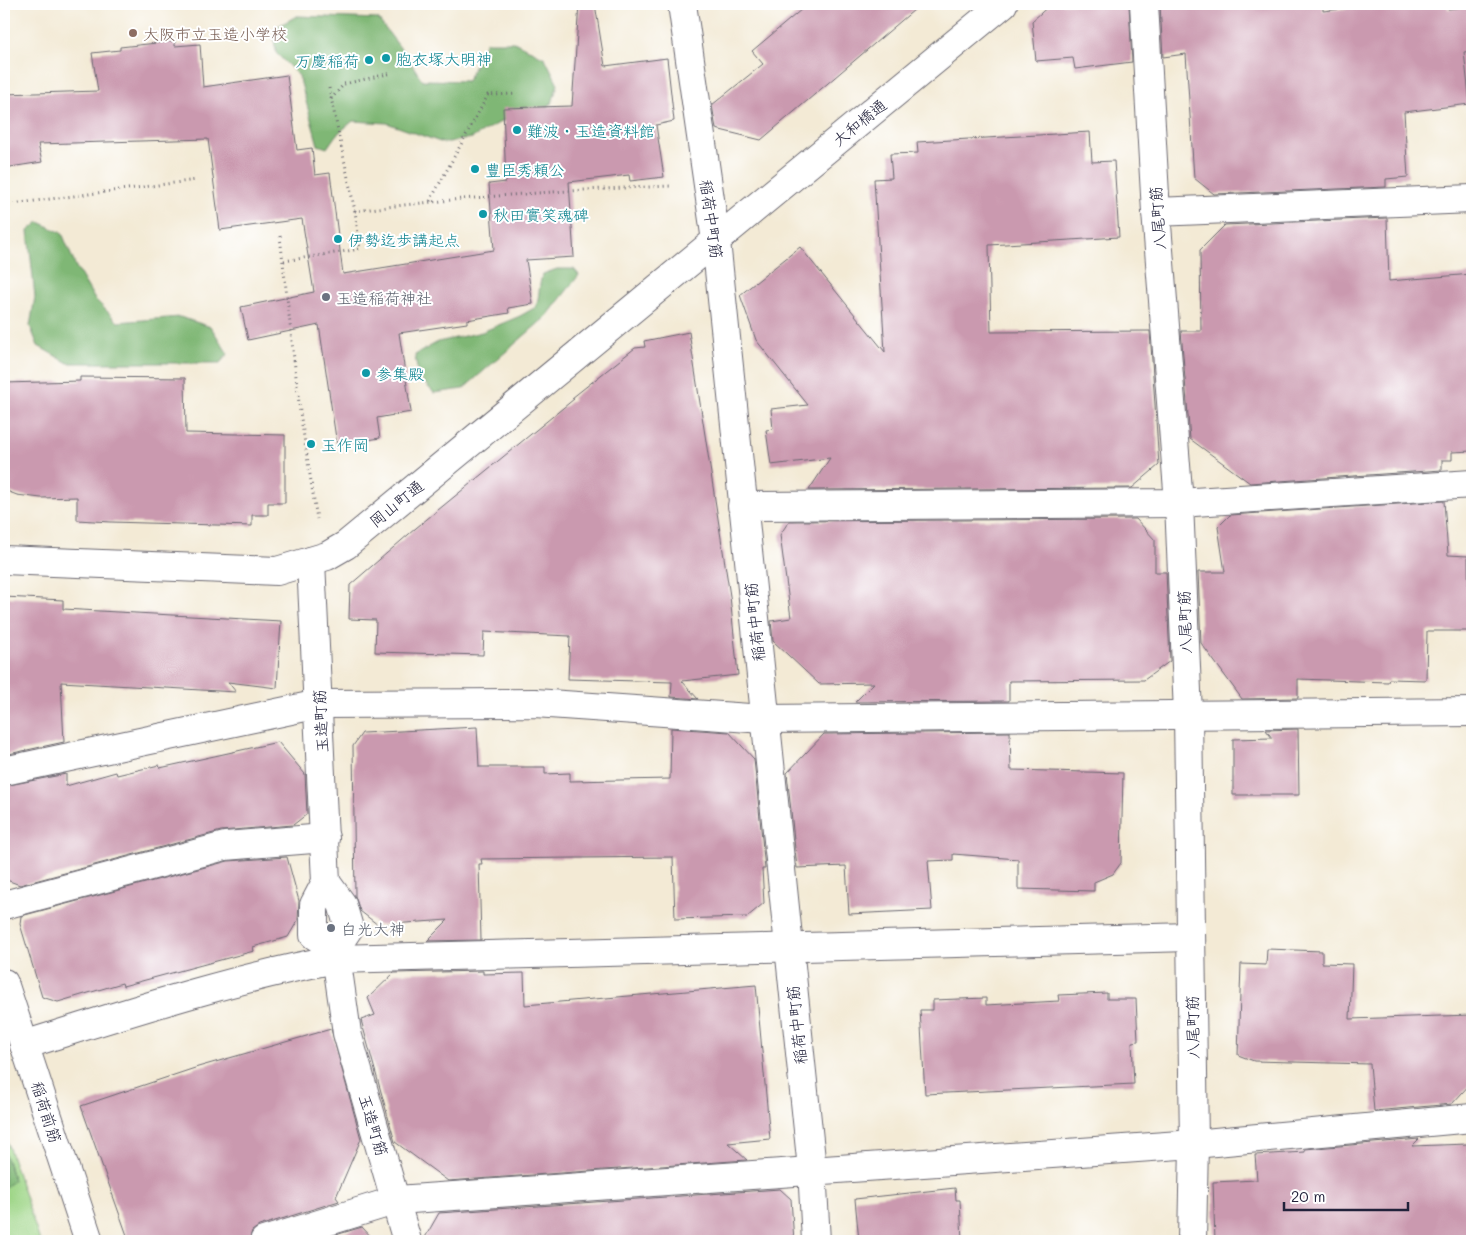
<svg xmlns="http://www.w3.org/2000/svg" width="1476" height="1245" font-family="Mali,'Klee One',sans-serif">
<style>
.green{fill:#9fd688;stroke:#607c62}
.forest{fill:#7fb774;stroke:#506c58}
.building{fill:#ca99af}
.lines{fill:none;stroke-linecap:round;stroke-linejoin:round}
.minor-casing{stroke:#6b6871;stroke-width:30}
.tertiary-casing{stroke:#6b6871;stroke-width:30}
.path{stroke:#6b6871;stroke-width:3;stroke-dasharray:1 4;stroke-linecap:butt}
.minor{stroke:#fff;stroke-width:28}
.tertiary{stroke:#fff;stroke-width:28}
.education-dot{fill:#8d6e63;stroke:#fff;stroke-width:2}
.culture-dot{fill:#0f9aa8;stroke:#fff;stroke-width:2}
.worship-dot{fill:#6b7280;stroke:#fff;stroke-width:2}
.labels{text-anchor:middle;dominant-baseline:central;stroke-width:4;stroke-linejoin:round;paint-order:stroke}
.education-label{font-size:16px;fill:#785e54;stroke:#fff;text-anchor:start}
.culture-label{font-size:16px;fill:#0d838f;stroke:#fff;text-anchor:start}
.street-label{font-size:16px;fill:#22223b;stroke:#fff}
.worship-label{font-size:16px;fill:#5b616d;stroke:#fff;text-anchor:start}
</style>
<rect width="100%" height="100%" fill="#fff"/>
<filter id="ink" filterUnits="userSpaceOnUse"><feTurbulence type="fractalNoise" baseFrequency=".02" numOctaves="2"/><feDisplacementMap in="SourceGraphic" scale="10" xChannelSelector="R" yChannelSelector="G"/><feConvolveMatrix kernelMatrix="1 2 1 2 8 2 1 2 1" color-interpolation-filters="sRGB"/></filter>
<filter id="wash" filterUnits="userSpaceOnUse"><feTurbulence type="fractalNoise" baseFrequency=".0096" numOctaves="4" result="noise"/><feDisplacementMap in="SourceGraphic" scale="20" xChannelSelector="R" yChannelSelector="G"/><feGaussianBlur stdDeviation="1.12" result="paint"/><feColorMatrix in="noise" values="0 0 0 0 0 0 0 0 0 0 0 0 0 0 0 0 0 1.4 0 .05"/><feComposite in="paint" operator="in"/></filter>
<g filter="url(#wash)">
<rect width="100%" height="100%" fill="#f3ead5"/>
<!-- green -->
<path class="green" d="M4 1133 40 1241H4Z"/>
<!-- forest -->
<g class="forest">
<path d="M297 16 378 19 408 58 422 80 467 81 486 42H514L545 58 558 84 552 103 538 111 513 115 472 138 443 143 387 123 353 121 336 135 327 148 318 145 299 76 276 53 274 39 278 26Z"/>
<path d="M39 222 62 233 76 267 94 298 118 322 180 317 211 327 228 354 220 363H68L38 346 30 326 35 297 28 231Z"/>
<path d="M557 269H574L579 275 547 316 463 389 434 393 418 376 415 355 438 342 482 332 520 316 536 307C540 296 538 285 543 274Z"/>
<path d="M4 1152 14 1180 4 1188Z"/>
</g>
<g id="blocks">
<!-- building -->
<g class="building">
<path d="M579 4H595L605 66 667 58 674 121 656 125 664 177 630 181 629 175 569 182 574 257 526 260 533 304 508 308 509 313 467 320V323L399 333 411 412 377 418 380 438 337 445 319 325 248 340 241 307 314 292 302 219 220 230 208 139 38 144 42 162 4 168V94L98 91 92 53 120 50V47L175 41V46L200 44 203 87 287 75 297 150 312 148 315 175 330 173 343 274 494 250 489 184 506 182 503 108 572 106Z"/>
<path d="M808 4H921L761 140 716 129 712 105 763 64 752 51Z"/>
<path d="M1051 4H1129L1132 62 1075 69 1073 58 1036 61 1032 21Z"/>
<path d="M1160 4H1323V11L1388 4H1447L1448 9 1472 6V51L1464 52 1470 104 1404 112 1408 177 1386 179V187L1214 194 1194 178 1186 54 1163 57Z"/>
<path d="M1090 132 1092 162 1114 161 1119 237 989 245 991 332 1150 331 1159 465 1132 488 809 490 830 458 771 465 766 430 773 429 771 409 808 405 756 340 740 295 800 247 885 352 874 179 892 178 890 154 918 153 917 142Z"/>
<path d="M1387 218 1389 281 1472 274V451L1452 452V460H1442V470L1250 483 1190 439 1181 331H1201L1200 250 1225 225Z"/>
<path d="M689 332 730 596 738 675 682 681 698 699 671 697 672 682 568 679 570 636 484 632 483 655 375 652 376 620 349 619 350 585 416 528 574 399 572 398 635 348 645 347 644 341Z"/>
<path d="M80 377 185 378 186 433 285 435V503H268V515H252V526L111 522 77 520V497L41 498 17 495 4 490V383L80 381Z"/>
<path d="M1444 501 1448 555 1468 556 1469 631H1427L1426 680 1389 679 1388 682 1298 679V698L1242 699 1201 643 1198 572H1225L1218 527 1230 515Z"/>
<path d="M1136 519 1155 540V572H1166L1170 661 1144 680 1009 681V701L855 702 874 683 819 684 773 641 771 621 791 618 780 535 789 521Z"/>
<path d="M4 597 63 600V609L281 621 277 688 228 682 236 692 61 682 64 742 4 755Z"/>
<path d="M477 727 479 767H545V774L570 773V781L670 779 671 728 729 732 754 759 765 869H762L764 903 747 917 675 919 673 857 481 859 482 864H479L481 940 427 941 448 920 378 925 360 911 355 896 353 746 362 733Z"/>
<path d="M1298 729 1299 795H1233V739L1272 738 1266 730Z"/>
<path d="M1010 732 1011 770 1123 773 1121 863 1113 874 1094 882V891L1018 889V859L953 854V860L928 861 932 910 849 914 846 866 797 868 787 773 824 734Z"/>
<path d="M278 742 305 774 307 814 293 825 221 831 20 885 4 879V786L66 774V786L116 772 117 775 159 765 160 768Z"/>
<path d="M287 857 299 901 298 920 288 937 253 947 254 951 123 986 122 983 58 1002 42 997 20 924 21 916 228 861Z"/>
<path d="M1267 949 1322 951V963L1352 964 1350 1019 1471 1015 1472 1082 1452 1104 1374 1111 1370 1064 1254 1061 1238 1055 1241 964 1266 965Z"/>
<path d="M483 971V974L524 973 525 1005 756 985 770 1139 728 1143 747 1160 448 1181 395 1142 361 1020 375 1015 368 998 394 973Z"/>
<path d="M1107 993V999H1136L1138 1041 1132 1042 1134 1084 925 1094 920 1010H933V1000L986 998V1005L1059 1001 1058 995Z"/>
<path d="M331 1029 361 1139 336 1197 339 1201 259 1226 252 1231 249 1241H129L81 1106 198 1067Z"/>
<path d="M1419 1139 1412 1146 1468 1144V1155H1472V1241H1215L1213 1182 1257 1180 1255 1155 1305 1152V1149Z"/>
<path d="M955 1188 956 1200H960L962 1241H859L855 1199Z"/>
<path d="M780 1189 791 1199 794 1241H423L439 1213Z"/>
<path d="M362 1227 375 1241H316Z"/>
</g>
</g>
</g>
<g filter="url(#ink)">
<use href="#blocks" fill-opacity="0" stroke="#6b6871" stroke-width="1"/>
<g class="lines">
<!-- minor casing -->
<g class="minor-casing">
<g id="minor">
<path d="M1156 212 1472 199"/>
<path d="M742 506 1179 503 1472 484"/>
<path d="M311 561 326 882 314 905V935L335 949 349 928 342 904 326 882"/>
<path d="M4 905 225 846 325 838"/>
</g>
</g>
<!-- tertiary casing -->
<g class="tertiary-casing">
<g id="tertiary">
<path d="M682 4 716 241 812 1169 816 1241"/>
<path d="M1144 4 1156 212 1179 503 1188 714 1194 1144 1192 1241"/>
<path d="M4 560 277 571 327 556 346 545 1003 4"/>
<path d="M4 771 319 704 535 703 764 719 1472 712"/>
<path d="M335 949 347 1033 407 1241"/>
<path d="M4 983 89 1241"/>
<path d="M24 1045C127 1013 230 979 336 959L1191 937"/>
<path d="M264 1241 397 1200 1194 1144 1472 1118"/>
</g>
</g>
<!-- path -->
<g class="path">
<path d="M329 88 355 211"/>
<path d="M331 99 344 84 392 73"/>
<path d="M430 201 488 95 517 94"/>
<path d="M4 205 197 180"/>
<path d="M280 236 300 412 317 519"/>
<path d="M284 261 360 249 355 211C461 197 566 190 672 186"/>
</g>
<!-- minor -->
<use href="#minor" class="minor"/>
<!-- tertiary -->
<use href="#tertiary" class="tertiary"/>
</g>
</g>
<!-- markers -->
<circle class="education-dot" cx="133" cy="33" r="5"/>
<g class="culture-dot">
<circle cx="386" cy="58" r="5"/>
<circle cx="369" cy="60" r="5"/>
<circle cx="517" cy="130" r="5"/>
<circle cx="475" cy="169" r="5"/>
<circle cx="483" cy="214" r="5"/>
<circle cx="338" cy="239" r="5"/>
<circle cx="366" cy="373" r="5"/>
<circle cx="311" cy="444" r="5"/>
</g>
<g class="worship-dot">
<circle cx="326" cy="297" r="5"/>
<circle cx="331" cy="928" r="5"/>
</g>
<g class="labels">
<!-- education labels -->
<g class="education-label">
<text x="143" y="33">大阪市立玉造小学校</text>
</g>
<!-- culture labels -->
<g class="culture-label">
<text x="396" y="58">胞衣塚大明神</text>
<text x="359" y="60" text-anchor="end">万慶稲荷</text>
<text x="527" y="130">難波・玉造資料館</text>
<text x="485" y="169">豊臣秀頼公</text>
<text x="493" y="214">秋田實笑魂碑</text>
<text x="348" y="239">伊勢迄歩講起点</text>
<text x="376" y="373">参集殿</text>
<text x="321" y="444">玉作岡</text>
</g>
<!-- street labels -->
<g class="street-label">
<text transform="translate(859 122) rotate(-39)">大和橋通</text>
<text transform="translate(1157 218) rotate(-94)">八尾町筋</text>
<text transform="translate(712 219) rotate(82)">稲荷中町筋</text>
<text transform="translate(396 503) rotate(-39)">岡山町通</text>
<text transform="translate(754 622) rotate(-96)">稲荷中町筋</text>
<text transform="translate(1184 622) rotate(-92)">八尾町筋</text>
<text transform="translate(320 721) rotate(-93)">玉造町筋</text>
<text transform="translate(796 1025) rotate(-96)">稲荷中町筋</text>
<text transform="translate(1192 1027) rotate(-91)">八尾町筋</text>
<text transform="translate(47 1112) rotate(72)">稲荷前筋</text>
<text transform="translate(374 1125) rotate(73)">玉造町筋</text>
</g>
<!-- worship labels -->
<g class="worship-label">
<text x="336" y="297">玉造稲荷神社</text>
<text x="341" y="928">白光大神</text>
</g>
</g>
<!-- margin -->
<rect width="1476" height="1245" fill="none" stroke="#fff" stroke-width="20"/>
<!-- scale -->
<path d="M1284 1202v8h124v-8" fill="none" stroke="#22223b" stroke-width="2.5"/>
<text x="1291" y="1202" font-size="15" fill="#22223b" stroke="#ffffff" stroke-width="4" paint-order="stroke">20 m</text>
</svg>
